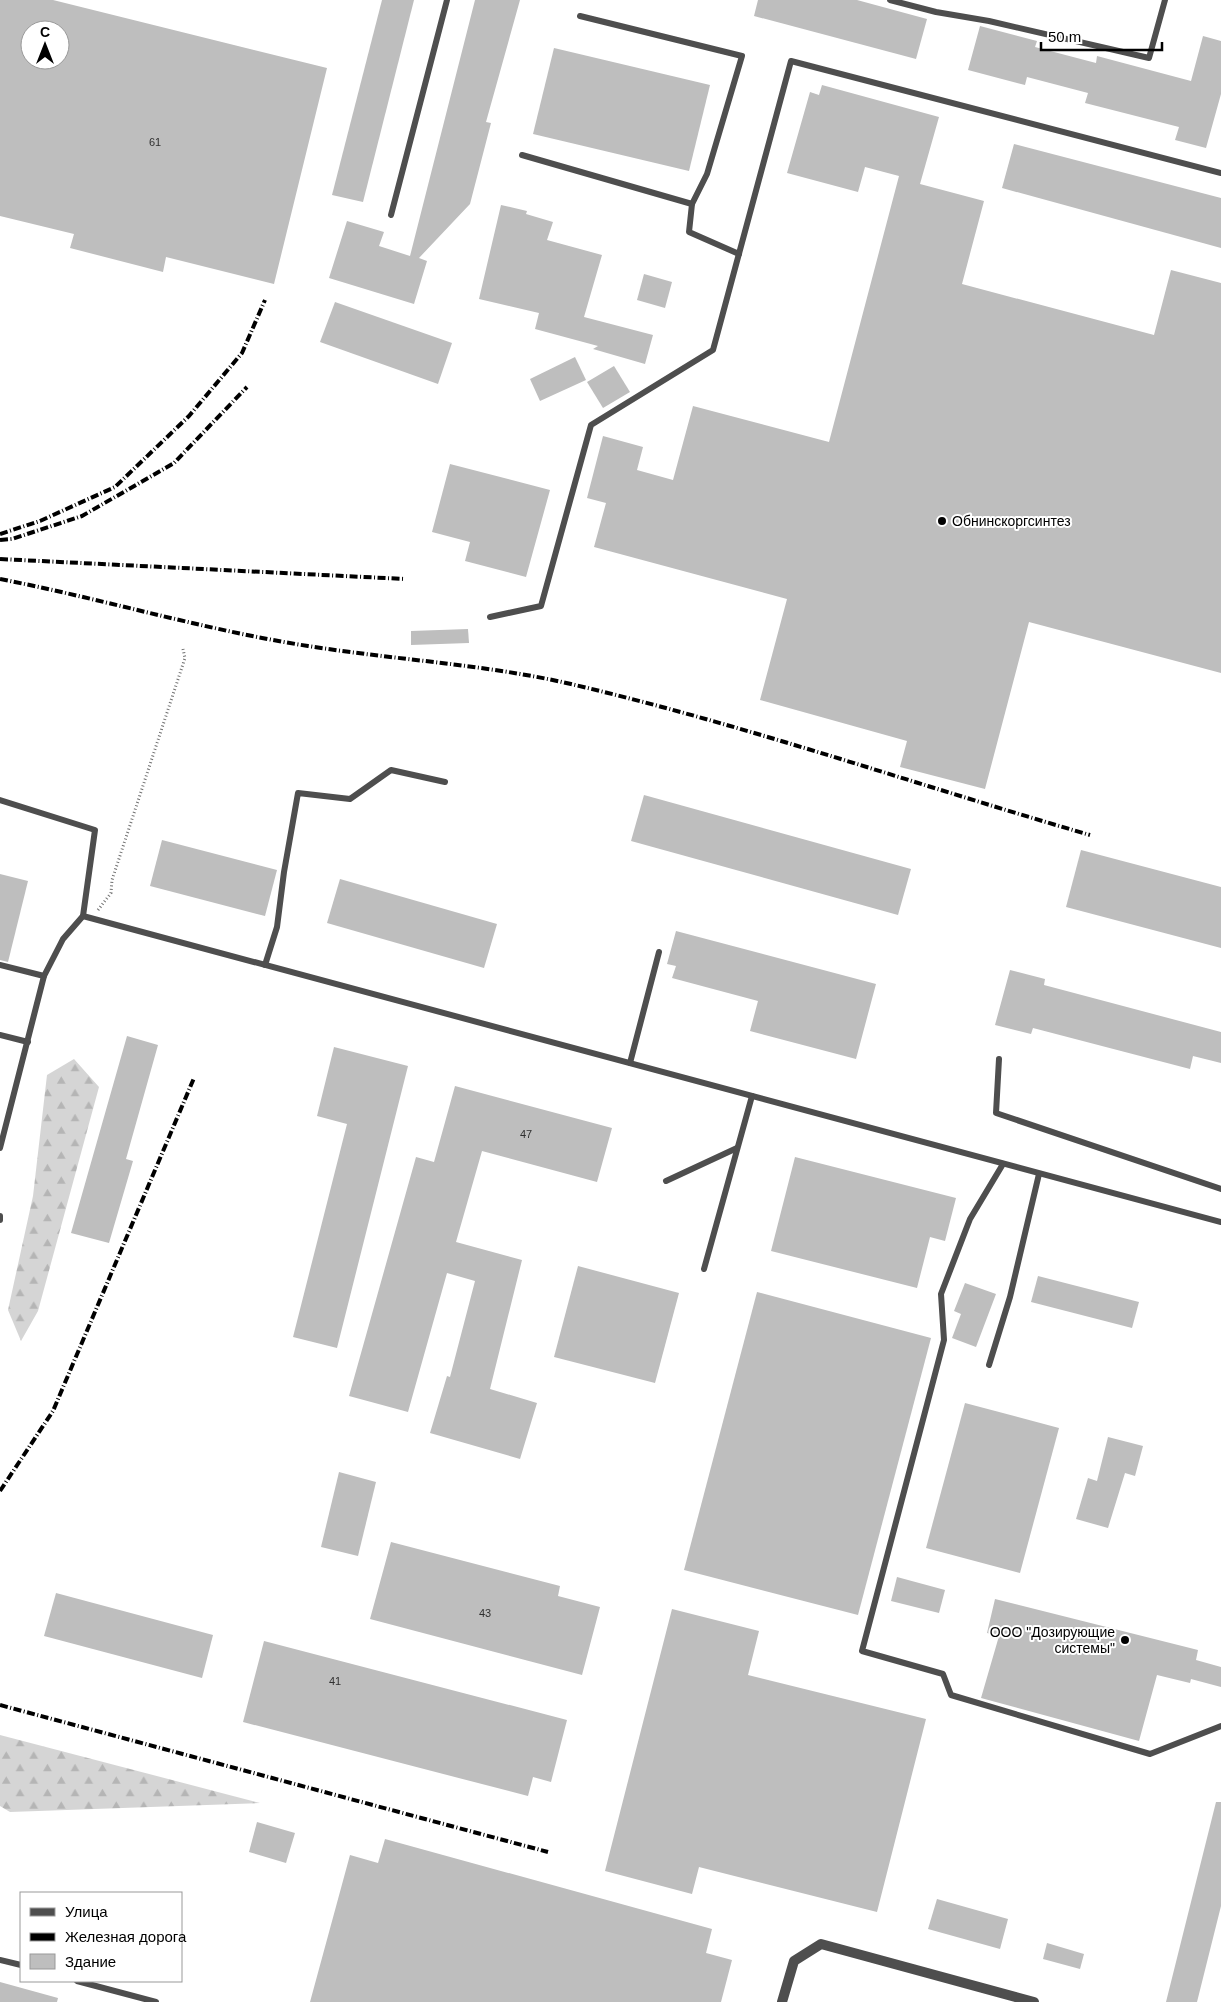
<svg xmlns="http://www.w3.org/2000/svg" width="1221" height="2002" font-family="Helvetica,sans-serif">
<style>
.forest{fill:url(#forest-firs)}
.building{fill:#bebebe;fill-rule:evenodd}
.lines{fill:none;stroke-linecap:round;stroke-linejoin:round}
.path{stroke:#707070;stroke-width:3;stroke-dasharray:1 2.5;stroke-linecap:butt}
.lane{stroke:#4e4e4e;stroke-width:6}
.street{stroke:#4e4e4e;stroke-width:10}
.rail{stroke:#000;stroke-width:4;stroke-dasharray:8 2.5 1 2.5;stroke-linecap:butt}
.poi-dot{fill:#000;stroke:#fff;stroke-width:2}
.labels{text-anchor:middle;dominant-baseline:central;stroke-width:4;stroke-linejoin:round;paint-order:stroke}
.number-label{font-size:11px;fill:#303030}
.poi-label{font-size:14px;fill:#000;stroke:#fff;text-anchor:start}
</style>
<defs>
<pattern id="forest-firs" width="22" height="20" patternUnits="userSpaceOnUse" patternTransform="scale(1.25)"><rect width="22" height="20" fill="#d5d5d5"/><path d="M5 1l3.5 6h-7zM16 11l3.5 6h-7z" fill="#b5b5b5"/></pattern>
</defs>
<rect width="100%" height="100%" fill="#fff"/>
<!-- forest -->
<g class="forest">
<path d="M74 1059 99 1087 38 1311 21 1341 8 1310 33 1196 47 1075Z"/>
<path d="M0 1735 260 1803 10 1812 0 1806Z"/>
</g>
<!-- building -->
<g class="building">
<path d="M0 0H53L327 68 274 284 166 257 163 272 70 248 74 234 0 216ZM30 30H60V60H30Z"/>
<path d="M382 0H414L363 202 332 195Z"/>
<path d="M475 0H520L486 122 491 123 470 204 419 258 427 261 414 304 329 278 347 221 384 232 379 246 410 256Z"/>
<path d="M758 0H857L927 19 916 59 754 16Z"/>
<path d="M980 26 1037 41 1035 47 1096 63 1097 56 1191 81 1203 36 1221 41V94L1206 148 1175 140 1179 127 1085 103 1088 93 1027 77 1025 85 968 70Z"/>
<path d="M554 48 710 85 689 171 533 134Z"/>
<path d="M822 85 939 117 920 184 984 201 962 284 1154 335 1171 270 1221 283V673L1029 622 985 789 900 767 907 741 760 700 787 599 594 547 606 503 587 498 603 436 643 447 637 470 673 480 693 406 829 442 899 176 865 167 858 192 787 173 810 92 819 95Z"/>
<path d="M1014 144 1221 198V248L1002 188Z"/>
<path d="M501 205 527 211 526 214 553 222 547 240 602 255 584 317 653 335 645 364 593 349 598 346 535 329 539 313 479 299Z"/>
<path d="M644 274 672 282 665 308 637 300Z"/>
<path d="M335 302 452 343 438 384 320 342Z"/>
<path d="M575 357 586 380 540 401 530 379Z"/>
<path d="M614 366 630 392 603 408 587 382Z"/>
<path d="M450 464 550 490 526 577 465 561 470 542 432 532Z"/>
<path d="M468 629 469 643 411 645V631Z"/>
<path d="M644 795 911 869 898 915 631 841Z"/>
<path d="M162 840 277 870 265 916 150 886Z"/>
<path d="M1081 850 1221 887V948L1066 907Z"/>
<path d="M0 874 28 881 8 962 0 960Z"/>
<path d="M340 879 497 924 484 968 327 923Z"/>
<path d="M676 931 876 984 856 1059 750 1031 758 1001 672 978 676 966 667 964Z"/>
<path d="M1010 970 1045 979 1044 985 1221 1032V1063L1193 1056 1190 1069 1033 1028 1031 1034 995 1025Z"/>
<path d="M127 1036 158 1045 126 1159 133 1161 109 1243 71 1233Z"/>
<path d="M334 1047 408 1066 337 1348 293 1337 347 1124 317 1116Z"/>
<path d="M455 1086 612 1128 597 1182 482 1151 456 1242 522 1260 490 1389 537 1403 520 1459 430 1433 447 1376 450 1377 475 1281 447 1273 408 1412 349 1396 416 1157 434 1162Z"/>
<path d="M795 1157 956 1198 945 1241 930 1237 917 1288 771 1251Z"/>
<path d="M578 1266 679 1293 655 1383 554 1357Z"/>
<path d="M1038 1276 1139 1302 1132 1328 1031 1302Z"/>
<path d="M965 1283 996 1294 976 1347 952 1338 961 1314 954 1311Z"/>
<path d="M757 1292 931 1338 858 1615 684 1570Z"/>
<path d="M965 1403 1059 1428 1020 1573 926 1548Z"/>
<path d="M1108 1437 1143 1446 1135 1476 1125 1473 1108 1528 1076 1519 1088 1478 1097 1481Z"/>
<path d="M339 1472 376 1482 358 1556 321 1547Z"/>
<path d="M391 1542 560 1586 558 1596 600 1607 582 1675 370 1619Z"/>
<path d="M897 1577 945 1590 939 1613 891 1601Z"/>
<path d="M56 1593 213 1635 202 1678 44 1636Z"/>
<path d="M995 1599 1198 1650 1196 1660 1221 1667V1687L1191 1679 1190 1683 1157 1675 1139 1741 981 1698 999 1636 987 1633Z"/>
<path d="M672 1609 759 1631 748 1675 926 1719 877 1912 699 1867 692 1894 605 1871Z"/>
<path d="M264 1641 567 1720 551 1782 533 1777 528 1796 243 1722Z"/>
<path d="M1216 1802H1221V1906L1197 2002H1166Z"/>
<path d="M257 1822 295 1833 286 1863 249 1852Z"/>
<path d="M385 1839 712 1929 706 1953 732 1960 721 2002H310L350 1855 378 1863Z"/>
<path d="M937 1899 1008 1919 1000 1949 928 1929Z"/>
<path d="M1047 1943 1084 1954 1080 1969 1043 1959Z"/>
<path d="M0 1982 58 1998 57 2002H0Z"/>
</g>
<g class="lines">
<!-- path -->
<path class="path" d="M98 910 111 893 112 880 185 658 183 649"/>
<!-- lane -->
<g class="lane">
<path d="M890 0 936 12 989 21 1149 58 1165 0"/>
<path d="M522 155 692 204 707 174 742 56 580 16"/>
<path d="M692 204 689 232 739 254"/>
<path d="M391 215 447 0"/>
<path d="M490 617 541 606 591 425 713 350 791 61 1221 173"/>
<path d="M0 800 95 830 83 916 1221 1222"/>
<path d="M0 965 44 976"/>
<path d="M265 965 277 927 284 872 298 793 350 799 391 770 445 782"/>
<path d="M0 1035 28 1042"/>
<path d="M999 1059 996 1113 1221 1189"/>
<path d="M630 1063 659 952"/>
<path d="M0 1148 44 976 63 939 83 916"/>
<path d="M1003 1164 970 1219 941 1294 944 1340 862 1651 943 1674 951 1695 1150 1754 1221 1726"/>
<path d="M666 1181 737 1148"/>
<path d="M0 1216V1220"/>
<path d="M704 1269 752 1096"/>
<path d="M989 1365 1010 1297 1039 1174"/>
<path d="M0 1960 21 1965"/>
<path d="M77 1981 156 2002"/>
</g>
<!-- street -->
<path class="street" d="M782 2002 794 1961 821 1944 1034 2002"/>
<!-- rail -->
<g class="rail">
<path d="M0 534 40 521 115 487 189 416 242 353 265 300"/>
<path d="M0 540 12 539 82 516 174 463 247 387"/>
<path d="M0 559 405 579"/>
<path d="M0 579C103 599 205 630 308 646 396 660 484 664 571 684 746 725 917 785 1090 835"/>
<path d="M0 1491 53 1411 194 1078"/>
<path d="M0 1705 548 1852"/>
</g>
</g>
<!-- markers -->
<g class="poi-dot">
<circle cx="942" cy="521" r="5"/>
<circle cx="1125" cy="1640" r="5"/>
</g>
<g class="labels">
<!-- number labels -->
<g class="number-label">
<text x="155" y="142">61</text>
<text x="526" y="1134">47</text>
<text x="485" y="1613">43</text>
<text x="335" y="1681">41</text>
</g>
<!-- poi labels -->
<g class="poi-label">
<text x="952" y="521">Обнинскоргсинтез</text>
<text x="1115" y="1632" text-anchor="end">ООО "Дозирующие<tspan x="1115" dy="16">системы"</tspan></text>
</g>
</g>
<!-- legend -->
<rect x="20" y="1892" width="162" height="90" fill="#ffffff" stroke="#999999"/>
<rect x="30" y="1908" width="25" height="8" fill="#4e4e4e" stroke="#999999"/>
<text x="65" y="1917" font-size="15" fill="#000000">Улица</text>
<rect x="30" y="1933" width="25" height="8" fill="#000000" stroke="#999999"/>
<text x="65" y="1942" font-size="15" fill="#000000">Железная дорога</text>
<rect x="30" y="1954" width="25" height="15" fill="#bebebe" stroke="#999999"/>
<text x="65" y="1967" font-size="15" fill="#000000">Здание</text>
<!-- north arrow -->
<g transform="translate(45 45)"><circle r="24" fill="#ffffff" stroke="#999999"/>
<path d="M0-4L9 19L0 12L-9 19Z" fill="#000000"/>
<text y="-8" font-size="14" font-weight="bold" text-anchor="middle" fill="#000000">С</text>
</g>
<!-- scale -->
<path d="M1041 42v8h121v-8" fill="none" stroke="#000000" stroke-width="2.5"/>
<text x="1048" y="42" font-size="15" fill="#000000" stroke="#ffffff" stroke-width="4" paint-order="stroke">50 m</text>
</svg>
